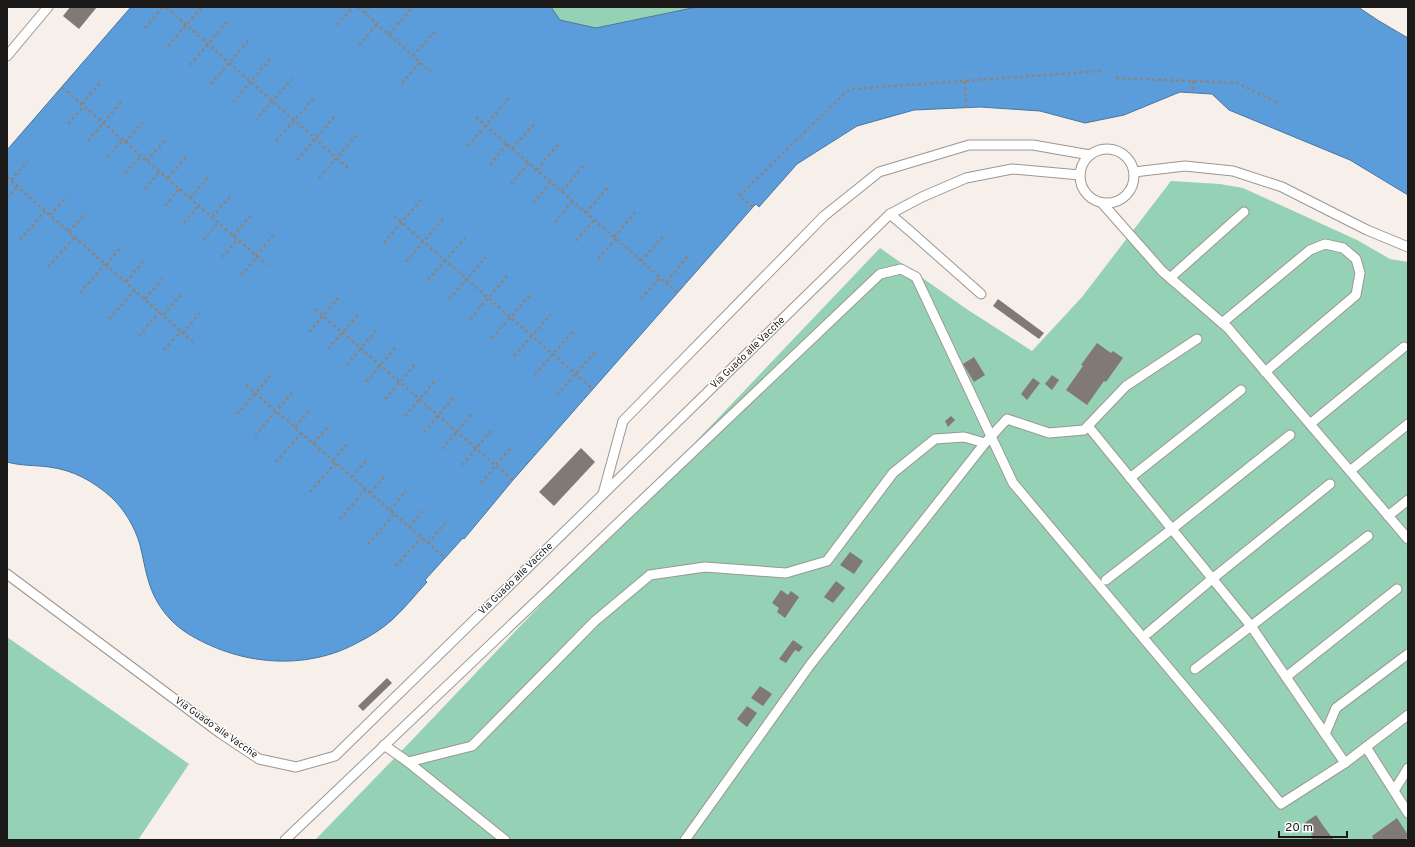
<svg xmlns="http://www.w3.org/2000/svg" width="1415" height="847" font-family="Overpass,sans-serif">
<style>
.green{fill:#95d1b4}
.water{fill:#5b9ddb;stroke:#4876a0}
.building{fill:#807975}
.lines{fill:none;stroke-linecap:round;stroke-linejoin:round}
.lane-casing{stroke:#9d9691;stroke-width:11}
.path{stroke:#8a8581;stroke-width:2.5;stroke-dasharray:3 3;stroke-linecap:butt}
.lane{stroke:#fff;stroke-width:9}
.labels{text-anchor:middle;dominant-baseline:central;stroke-width:3;stroke-linejoin:round;paint-order:stroke}
.street-label{font-size:10px;fill:#1c1a18;stroke:#fff}
</style>
<rect width="100%" height="100%" fill="#f6efea"/>
<!-- green -->
<g class="green">
<path d="M551 7H697L596 28 560 20Z"/>
<path d="M1171 181 1220 184 1243 188 1357 240 1390 259 1408 262V840H315L412 740 880 248 968 310 1032 351 1082 297Z"/>
<path d="M7 637 189 764 138 840H7Z"/>
</g>
<!-- water -->
<path class="water" d="M131 7H551L560 20 596 28 697 7H1358L1379 21 1408 38V195L1350 160 1229 110 1212 94 1180 92 1124 115 1085 123 1040 111 980 107 914 110 857 126 797 164 759 207 756 204 753 207 513 480 464 539 463 538 425 580 427 582C416 594 405 608 392 620 382 629 369 637 357 643 313 667 259 666 214 647 189 636 172 626 158 603 147 585 145 565 140 545 135 527 124 509 111 497 93 481 73 470 49 467 35 465 21 466 7 462V150Z"/>
<!-- building -->
<g class="building">
<path d="M70 7H97L79 29 63 16Z"/>
<path d="M998 299 1044 333 1039 339 993 306Z"/>
<path d="M1097 343 1111 353 1113 351 1123 358 1106 382 1104 381 1087 405 1066 390 1083 366 1081 365Z"/>
<path d="M974 357 985 375 974 382 963 364Z"/>
<path d="M1052 375 1059 380 1052 390 1045 384Z"/>
<path d="M1033 378 1040 383 1027 400 1021 394Z"/>
<path d="M951 416 955 420 948 427 945 421Z"/>
<path d="M581 448 595 462 554 506 539 492Z"/>
<path d="M850 552 863 561 854 574 840 565Z"/>
<path d="M836 581 845 588 833 603 824 597Z"/>
<path d="M781 590 788 595 791 591 799 597 785 618 777 612 779 608 772 603Z"/>
<path d="M793 640 803 647 799 652 795 650 786 663 779 659Z"/>
<path d="M387 678 392 683 363 711 358 706Z"/>
<path d="M760 686 772 694 763 706 751 698Z"/>
<path d="M747 706 757 713 747 727 737 719Z"/>
<path d="M1316 815 1324 827 1334 840H1313L1310 836 1313 835 1303 824Z"/>
<path d="M1397 818 1408 835V837L1404 840H1374L1372 836Z"/>
</g>
<g class="lines">
<!-- lane casing -->
<g class="lane-casing">
<g id="lane">
<path d="M7 56 48 7"/>
<circle cx="1107" cy="176" r="27"/>
<path d="M1134 172 1185 166 1233 171 1282 187 1367 230 1408 247"/>
<path d="M1102 203 1162 271 1228 328 1408 539"/>
<path d="M890 214 922 197 966 178 1012 169 1080 175"/>
<path d="M1170 278 1244 212"/>
<path d="M1222 323 1310 250 1325 244 1343 248 1356 259 1360 273 1356 295 1265 372"/>
<path d="M1310 424 1404 347"/>
<path d="M1088 426 1251 626 1345 763"/>
<path d="M1350 471 1408 424"/>
<path d="M1130 478 1241 390"/>
<path d="M603 494 623 421 824 216 879 172 969 145H1033L1090 155"/>
<path d="M1388 516 1408 500"/>
<path d="M7 574 220 733 259 759 296 767 335 756 890 214 911 232 981 294"/>
<path d="M1106 580 1172 529 1290 435"/>
<path d="M1148 633 1212 579 1330 484"/>
<path d="M1195 669 1368 536"/>
<path d="M1286 677 1397 589"/>
<path d="M1325 734 1336 708 1408 654"/>
<path d="M384 745 408 762 505 840"/>
<path d="M1366 747 1408 813"/>
<path d="M408 762 472 746 595 621 650 575 705 567 786 573 827 561 893 473 935 439 964 437 985 443"/>
<path d="M1394 791 1408 768"/>
<path d="M285 840 880 274 901 269 916 277 1013 483 1224 734 1281 804 1345 763 1408 715"/>
<path d="M685 840 810 665 985 443 1007 419 1049 433 1084 430 1126 386 1197 339"/>
</g>
</g>
<!-- path -->
<g class="path">
<path d="M166 7 348 168"/>
<path d="M358 7 431 72"/>
<path d="M365 13 370 7"/>
<path d="M337 25 353 7"/>
<path d="M145 28 163 7"/>
<path d="M389 34 412 8"/>
<path d="M359 45 377 24"/>
<path d="M168 46 202 7"/>
<path d="M413 56 436 30"/>
<path d="M190 65 227 22"/>
<path d="M1116 78 1237 83 1278 103"/>
<path d="M965 81 966 108"/>
<path d="M1193 81V93"/>
<path d="M402 83 420 62"/>
<path d="M211 84 249 40"/>
<path d="M62 87 267 265"/>
<path d="M233 102 270 59"/>
<path d="M82 104 102 81"/>
<path d="M476 117 677 292"/>
<path d="M255 121 292 79"/>
<path d="M68 124 84 106"/>
<path d="M88 141 122 101"/>
<path d="M276 141 314 98"/>
<path d="M125 142 145 120"/>
<path d="M468 146 509 98"/>
<path d="M512 149 536 122"/>
<path d="M107 157 123 140"/>
<path d="M297 160 335 116"/>
<path d="M147 161 166 139"/>
<path d="M490 165 507 144"/>
<path d="M537 170 559 143"/>
<path d="M125 173 141 156"/>
<path d="M7 177 195 344"/>
<path d="M168 178 187 156"/>
<path d="M319 178 357 135"/>
<path d="M11 180 28 161"/>
<path d="M511 184 529 163"/>
<path d="M145 189 159 172"/>
<path d="M562 191 585 164"/>
<path d="M190 198 209 176"/>
<path d="M7 199 18 186"/>
<path d="M533 203 551 182"/>
<path d="M165 206 179 189"/>
<path d="M753 207 739 196 847 91 851 89 1102 71"/>
<path d="M586 213 609 186"/>
<path d="M50 215 67 196"/>
<path d="M394 216 593 389"/>
<path d="M212 217 231 196"/>
<path d="M555 222 573 201"/>
<path d="M184 223 198 206"/>
<path d="M69 232 86 213"/>
<path d="M233 236 251 215"/>
<path d="M614 237 637 210"/>
<path d="M20 240 45 211"/>
<path d="M203 240 218 223"/>
<path d="M576 241 594 220"/>
<path d="M384 243 421 200"/>
<path d="M256 256 275 233"/>
<path d="M222 257 237 240"/>
<path d="M598 259 616 238"/>
<path d="M641 261 664 235"/>
<path d="M406 262 444 218"/>
<path d="M106 265 122 246"/>
<path d="M48 267 75 237"/>
<path d="M241 275 257 257"/>
<path d="M428 280 465 238"/>
<path d="M126 282 143 262"/>
<path d="M666 282 689 255"/>
<path d="M80 293 105 264"/>
<path d="M145 299 162 279"/>
<path d="M449 299 486 257"/>
<path d="M641 299 660 277"/>
<path d="M315 309 513 480"/>
<path d="M163 315 181 295"/>
<path d="M109 319 135 290"/>
<path d="M470 319 508 275"/>
<path d="M309 332 339 297"/>
<path d="M183 333 200 313"/>
<path d="M139 336 159 312"/>
<path d="M492 338 530 295"/>
<path d="M328 349 359 314"/>
<path d="M164 350 181 331"/>
<path d="M514 356 551 314"/>
<path d="M347 365 377 329"/>
<path d="M535 375 573 331"/>
<path d="M366 382 396 347"/>
<path d="M246 385 445 558"/>
<path d="M557 395 596 351"/>
<path d="M385 399 416 363"/>
<path d="M237 414 272 374"/>
<path d="M405 416 435 381"/>
<path d="M295 427 311 409"/>
<path d="M424 432 454 397"/>
<path d="M255 436 292 393"/>
<path d="M313 443 330 425"/>
<path d="M442 449 473 413"/>
<path d="M333 460 349 442"/>
<path d="M276 462 301 433"/>
<path d="M462 465 492 430"/>
<path d="M352 477 368 459"/>
<path d="M481 483 512 446"/>
<path d="M310 492 335 463"/>
<path d="M370 493 386 475"/>
<path d="M390 510 406 491"/>
<path d="M340 519 366 489"/>
<path d="M409 527 425 508"/>
<path d="M428 543 445 523"/>
<path d="M368 544 394 514"/>
<path d="M396 566 421 538"/>
</g>
<!-- lane -->
<use href="#lane" class="lane"/>
</g>
<g class="labels">
<!-- street labels -->
<g class="street-label">
<text transform="translate(748 353) rotate(-44)">Via Guado alle Vacche</text>
<text transform="translate(516 579) rotate(-44)">Via Guado alle Vacche</text>
<text transform="translate(216 728) rotate(35)">Via Guado alle Vacche</text>
</g>
</g>
<!-- border -->
<rect width="1415" height="847" fill="none" stroke="#1c1a18" stroke-width="16"/>
<!-- scale -->
<path d="M1279 831v6h68v-6" fill="none" stroke="#1c1a18" stroke-width="2"/>
<text x="1285" y="831" font-size="12" fill="#1c1a18" stroke="#ffffff" stroke-width="3" paint-order="stroke">20 m</text>
</svg>
